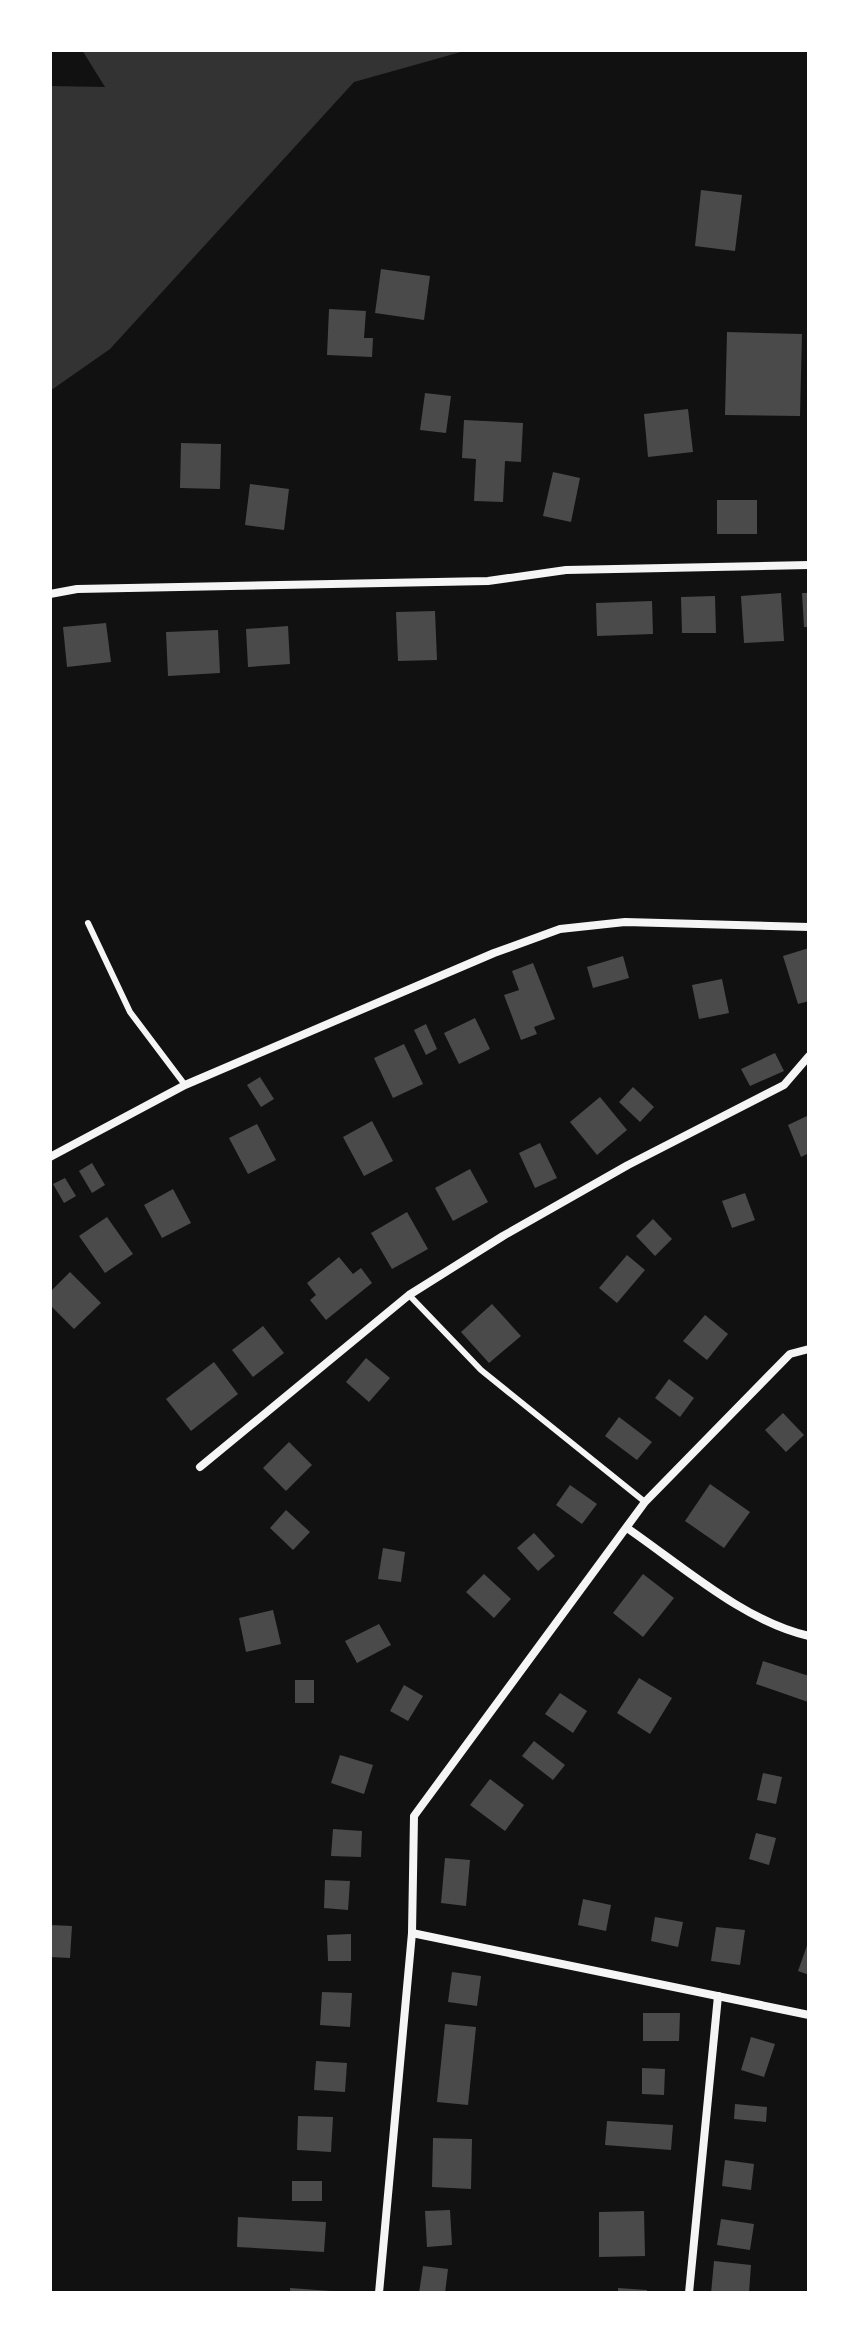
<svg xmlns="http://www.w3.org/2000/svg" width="859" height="2343" font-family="Raleway,sans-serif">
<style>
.water{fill:#333}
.building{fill:#4a4a4a}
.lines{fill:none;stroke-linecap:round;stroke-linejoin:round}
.service{stroke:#f5f5f5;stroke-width:6}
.minor{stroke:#f5f5f5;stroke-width:8}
</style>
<rect width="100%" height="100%" fill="#111"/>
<!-- water -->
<path class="water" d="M82 50H468L354 82 110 349 50 391V86L105 87Z"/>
<!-- building -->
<g class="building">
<path d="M701 190 742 195 735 251 695 246Z"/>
<path d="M381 269 430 276 424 320 375 313Z"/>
<path d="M329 309 366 311 364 338H373L372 357 327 355Z"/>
<path d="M727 332 802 334 800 416 725 415Z"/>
<path d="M425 393 451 396 446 433 420 430Z"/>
<path d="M688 409 693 452 648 457 644 414Z"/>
<path d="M464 420 523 423 521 462 505 461 503 502 474 501 476 459 462 458Z"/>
<path d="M181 443 221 444 220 489 180 488Z"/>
<path d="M553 472 580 478 571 522 543 516Z"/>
<path d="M250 484 289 489 284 530 245 525Z"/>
<rect x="717" y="500" width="40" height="34"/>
<path d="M781 593 784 641 744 643 741 596Z"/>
<path d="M802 593H809V627H804Z"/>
<path d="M715 596 716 633H682L681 597Z"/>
<path d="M652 601 653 634 597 636 596 603Z"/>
<path d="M435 611 437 660 398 661 396 612Z"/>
<path d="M106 623 111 662 67 667 63 627Z"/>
<path d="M288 626 290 664 248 667 246 629Z"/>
<path d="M218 630 220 673 168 676 166 632Z"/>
<path d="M809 948V1001L798 1004 783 956Z"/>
<path d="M623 956 629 978 593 988 587 967Z"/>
<path d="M533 963 555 1019 534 1027 537 1034 521 1040 504 995 519 990 512 971Z"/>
<path d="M722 979 729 1013 699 1019 692 985Z"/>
<path d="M475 1018 490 1049 459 1064 444 1033Z"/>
<path d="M426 1024 437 1049 426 1055 414 1030Z"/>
<path d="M404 1044 423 1084 393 1098 374 1058Z"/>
<path d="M775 1053 784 1071 750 1086 741 1069Z"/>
<path d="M260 1077 274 1099 261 1107 247 1085Z"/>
<path d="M633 1087 654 1107 640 1122 619 1102Z"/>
<path d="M600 1097 627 1130 597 1155 570 1122Z"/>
<path d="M807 1116 809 1153 801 1157 788 1125Z"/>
<path d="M372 1121 393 1161 364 1176 343 1137Z"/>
<path d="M257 1124 276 1160 248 1174 229 1138Z"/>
<path d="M540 1143 557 1178 535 1188 519 1153Z"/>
<path d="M92 1163 105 1185 92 1193 79 1171Z"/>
<path d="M470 1169 488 1202 453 1221 435 1188Z"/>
<path d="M65 1178 76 1196 64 1203 53 1184Z"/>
<path d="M173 1189 191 1223 162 1238 144 1205Z"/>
<path d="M745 1193 755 1220 732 1228 722 1201Z"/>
<path d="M407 1212 428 1249 392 1269 371 1233Z"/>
<path d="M107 1217 133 1254 105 1273 79 1236Z"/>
<path d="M653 1219 672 1239 655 1256 636 1236Z"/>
<path d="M627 1255 645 1270 617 1303 599 1288Z"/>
<path d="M339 1257 353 1274 361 1268 372 1283 326 1320 310 1300 316 1295 307 1283Z"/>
<path d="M70 1272 101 1303 74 1329 50 1305V1292Z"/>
<path d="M492 1304 521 1336 489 1363 461 1332Z"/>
<path d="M705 1315 728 1334 707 1360 683 1341Z"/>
<path d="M263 1326 284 1353 253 1377 232 1350Z"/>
<path d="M366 1358 390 1378 369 1402 346 1382Z"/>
<path d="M214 1362 238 1394 191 1431 166 1399Z"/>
<path d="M669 1379 694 1398 680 1417 655 1398Z"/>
<path d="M783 1413 804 1435 786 1452 765 1430Z"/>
<path d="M619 1417 652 1442 637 1460 605 1436Z"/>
<path d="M289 1442 312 1465 286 1491 263 1468Z"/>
<path d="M710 1484 750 1512 724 1548 685 1521Z"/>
<path d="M570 1485 597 1504 582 1524 556 1505Z"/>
<path d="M286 1510 310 1532 293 1550 270 1528Z"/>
<path d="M534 1533 555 1556 538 1571 517 1548Z"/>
<path d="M383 1548 405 1552 401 1582 378 1579Z"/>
<path d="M484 1574 511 1599 494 1618 466 1592Z"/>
<path d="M643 1574 674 1598 643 1637 613 1613Z"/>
<path d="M273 1610 281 1644 246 1652 239 1618Z"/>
<path d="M379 1624 391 1645 357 1663 345 1641Z"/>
<path d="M763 1661 809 1676 808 1702 756 1684Z"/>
<path d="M639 1678 672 1698 650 1734 617 1713Z"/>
<rect x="295" y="1680" width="19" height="23"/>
<path d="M404 1685 423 1696 408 1721 390 1711Z"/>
<path d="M560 1693 587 1711 573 1733 545 1714Z"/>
<path d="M534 1741 565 1765 553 1780 522 1756Z"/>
<path d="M340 1755 373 1765 364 1794 331 1783Z"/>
<path d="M763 1773 782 1777 776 1804 757 1800Z"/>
<path d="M490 1779 524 1805 505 1831 470 1805Z"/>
<path d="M333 1829 362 1831 361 1857 331 1856Z"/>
<path d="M756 1833 776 1838 769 1865 749 1859Z"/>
<path d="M445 1858 470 1860 466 1906 441 1903Z"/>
<path d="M325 1880 350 1881 348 1910 324 1908Z"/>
<path d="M583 1899 611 1905 606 1931 578 1925Z"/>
<path d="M655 1917 683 1922 678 1947 651 1941Z"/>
<path d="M50 1925 72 1926 70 1958 50 1957Z"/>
<path d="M716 1927 745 1930 740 1965 711 1961Z"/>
<path d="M351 1934V1961H328L327 1935Z"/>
<path d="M809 1940V1975L798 1971Z"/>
<path d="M452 1972 481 1976 477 2006 448 2002Z"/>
<path d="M322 1992 352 1993 350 2027 320 2025Z"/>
<path d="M643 2013H680L679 2041H643Z"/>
<path d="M445 2024 476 2027 468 2105 437 2102Z"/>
<path d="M751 2037 775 2044 764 2077 741 2070Z"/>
<path d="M316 2061 347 2063 345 2092 314 2090Z"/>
<path d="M642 2068 665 2069 664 2095 642 2094Z"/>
<path d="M735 2104 767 2107 766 2122 734 2119Z"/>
<path d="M298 2116 333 2117 331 2152 297 2150Z"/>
<path d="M607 2121 673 2125 671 2150 605 2145Z"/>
<path d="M433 2138 472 2139 471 2189 432 2187Z"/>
<path d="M725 2160 754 2164 751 2190 722 2186Z"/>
<rect x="292" y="2181" width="30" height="20"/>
<path d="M450 2210 452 2245 427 2247 425 2211Z"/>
<path d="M644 2211 645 2256 599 2257V2212Z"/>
<path d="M238 2217 326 2222 324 2252 237 2247Z"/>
<path d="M721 2219 754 2224 750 2250 717 2245Z"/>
<path d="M714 2261 751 2265 749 2293H711Z"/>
<path d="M423 2266 448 2269 445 2293H419Z"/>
<path d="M290 2288 331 2291 330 2293H290Z"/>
<path d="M618 2288 647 2290V2293H618Z"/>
</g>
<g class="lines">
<!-- service -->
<g class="service">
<path d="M88 923 130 1012 185 1085"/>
<path d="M409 1295 481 1370 645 1502"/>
</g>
<!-- minor -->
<g class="minor">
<path d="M50 594 77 589 488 581 566 570 809 565"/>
<path d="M50 1157 185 1085 494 953 560 929 625 922 809 927"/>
<path d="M200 1467 409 1295 503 1236 628 1165 784 1085 809 1056"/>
<path d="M627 1528C681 1565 745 1622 809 1636"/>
<path d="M412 1933 809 2015"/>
<path d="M379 2293 412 1933 414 1816 645 1502 790 1354 809 1349"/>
<path d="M689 2293 718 1996"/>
</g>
</g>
<!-- border -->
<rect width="859" height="2343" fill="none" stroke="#ffffff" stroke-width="104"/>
</svg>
